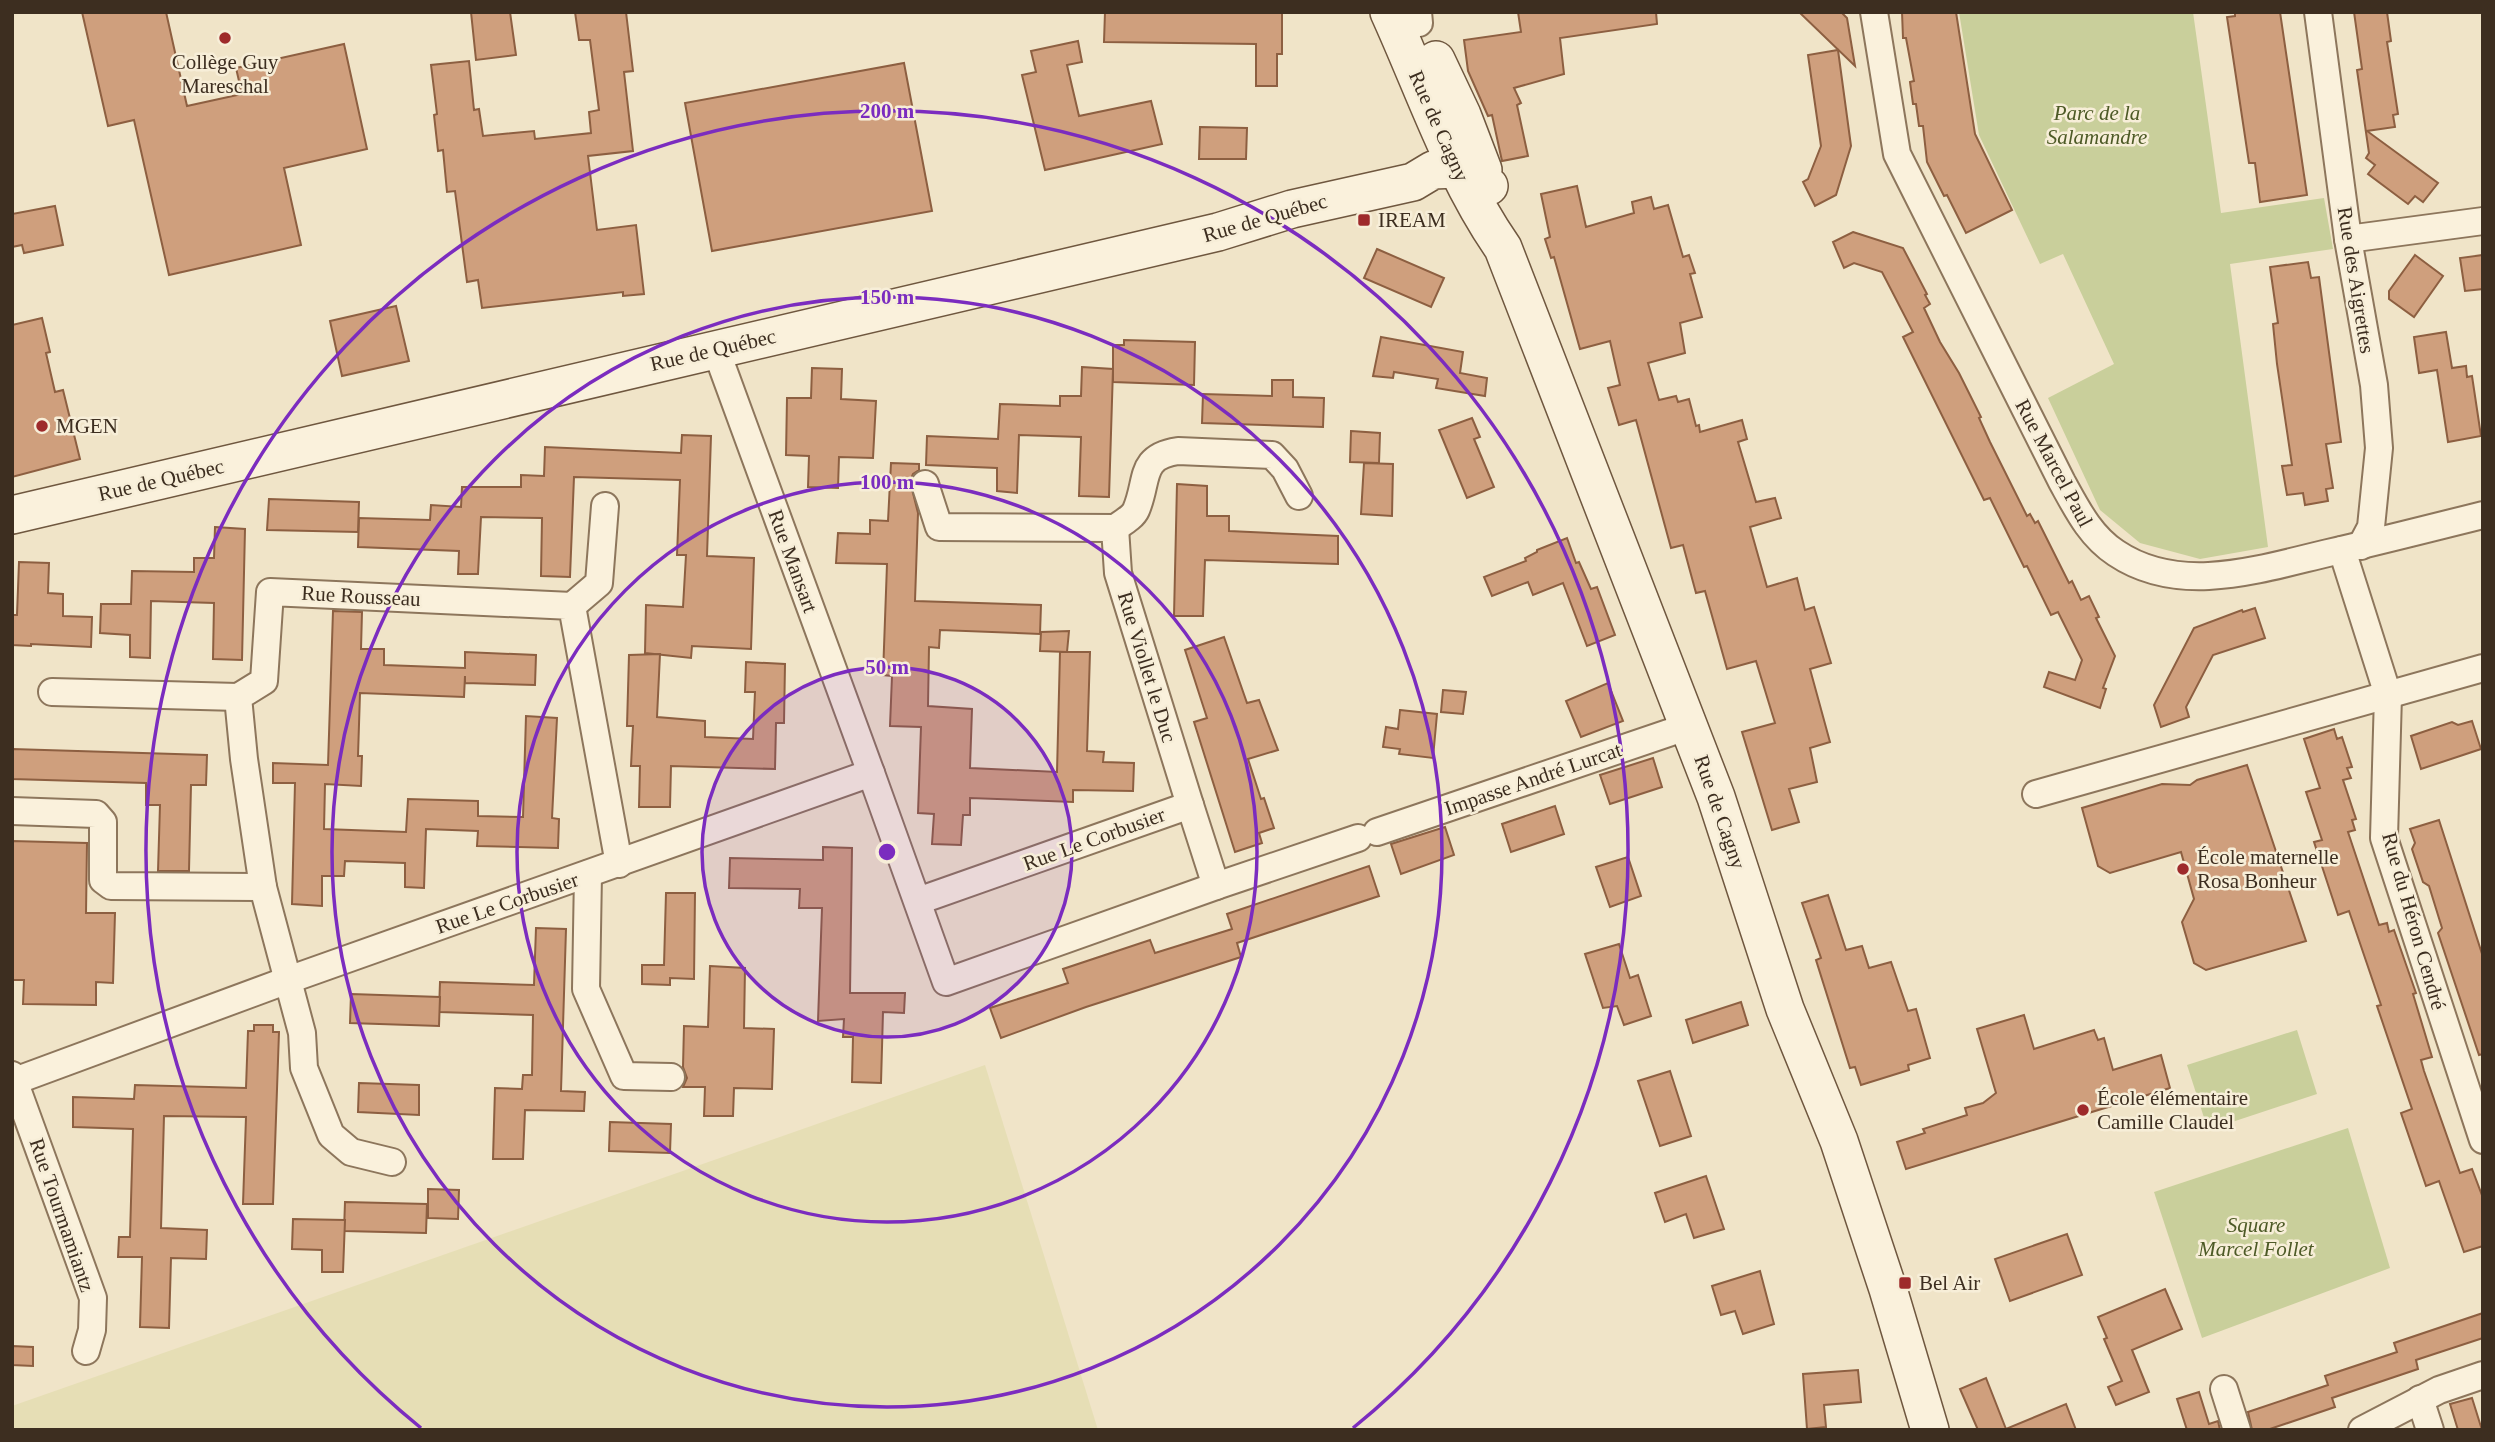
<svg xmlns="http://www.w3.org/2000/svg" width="2495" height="1442" font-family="Georgia,serif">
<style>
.farmland{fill:#e6deb5}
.green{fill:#c9cf9b}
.building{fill:#cf9f7d;stroke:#8d5f41;stroke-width:2}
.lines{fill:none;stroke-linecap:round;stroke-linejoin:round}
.street-casing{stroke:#8d765c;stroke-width:30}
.secondary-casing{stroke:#6f573f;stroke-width:40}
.street{stroke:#faf1dc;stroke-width:26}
.secondary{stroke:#faf1dc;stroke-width:37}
.ring{fill:none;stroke:#7b2cbf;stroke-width:3.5}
.poi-dot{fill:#9e2a2b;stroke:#f7eed8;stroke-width:2.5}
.labels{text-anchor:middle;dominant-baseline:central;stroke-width:5;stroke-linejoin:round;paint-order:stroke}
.poi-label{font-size:21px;fill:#3d2e20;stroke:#f7eed8;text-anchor:start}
.park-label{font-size:21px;font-style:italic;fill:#4d5a26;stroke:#f7eed8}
.street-label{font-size:21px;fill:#3d2e20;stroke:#f7eed8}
.centre{fill:#7b2cbf;stroke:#f7eed8;stroke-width:3.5}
.ring-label{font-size:21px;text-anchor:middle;font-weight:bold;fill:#7b2cbf;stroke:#f7eed8;stroke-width:5;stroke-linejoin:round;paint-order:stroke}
</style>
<rect width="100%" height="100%" fill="#f0e4c8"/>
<!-- farmland -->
<path class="farmland" d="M985 1065 1098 1430H12V1406Z"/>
<!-- green -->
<g class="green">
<path d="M1959 12H2193L2221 213 2324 198 2333 249 2230 264 2268 547 2200 559 2140 543 2100 510 2048 398 2114 364 2063 254 2040 264 1979 135Z"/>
<path d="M2297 1030 2317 1094 2208 1130 2187 1065Z"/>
<path d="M2348 1128 2390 1268 2202 1338 2154 1192Z"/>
</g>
<!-- building -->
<g class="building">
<path d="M82 12H166L187 106 242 94 236 68 344 44 367 149 284 168 301 245 169 275 134 120 108 126Z"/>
<path d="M471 12H510L516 55 476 60Z"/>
<path d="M575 12H626L633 71 624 72 633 151 588 156 597 230 636 225 644 294 623 296V292L482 308 478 280 467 282 455 191 447 192 443 150 438 151 434 115 437 114 431 65 469 61 474 110 479 109 483 136 534 131 535 139 591 133 589 112 599 110 590 40H579Z"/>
<path d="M1105 12H1282V54H1277V86H1256V44L1104 42Z"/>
<path d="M1518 12H1656L1657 24 1560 38 1564 74 1514 88 1521 103 1517 105 1528 156 1502 161 1492 115 1488 116 1468 71 1464 40 1521 32Z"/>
<path d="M1799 12H1841L1847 18 1855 66Z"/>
<path d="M1902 12H1956L1975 134 2012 210 1966 233 1947 195 1944 196 1927 162 1923 126H1919L1916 104H1913L1910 82 1914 81 1906 38H1903Z"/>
<path d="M2235 12H2280L2307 195 2260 202 2255 163H2249L2227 17 2235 16Z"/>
<path d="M2354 12H2387L2391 41 2387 42 2398 114 2393 115 2395 127 2367 131 2438 183 2423 202 2415 196 2408 204 2368 174 2375 165 2366 158 2369 153 2357 70 2362 69Z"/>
<path d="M1078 41 1082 62 1067 65 1079 116 1151 101 1162 144 1045 170 1022 75 1036 72 1031 51Z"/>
<path d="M1838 50 1851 146 1836 195 1815 206 1803 182 1808 179 1821 146 1808 55Z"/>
<path d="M904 63 932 211 712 251 685 103Z"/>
<path d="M1200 127 1247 128 1246 159H1199Z"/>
<path d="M1577 186 1586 227 1634 213 1632 202 1651 197 1654 209 1668 205 1683 257 1689 255 1695 273 1690 274 1702 317 1680 323 1685 353 1648 363 1659 400 1676 396 1678 402 1689 399 1696 426 1699 425 1700 432 1742 420 1747 439 1738 442 1756 502 1775 498 1781 518 1750 527 1767 587 1797 578 1805 610 1814 607 1831 663 1810 669 1830 742 1810 748 1817 782 1789 789 1799 822 1772 830 1742 732 1775 723 1756 661 1727 669 1705 591 1696 593 1683 545 1671 548 1636 420 1619 425 1608 388 1620 385 1610 341 1580 349 1554 257 1551 258 1545 239 1550 237 1541 194Z"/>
<path d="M55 206 63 245 24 253 22 245 12 247V214Z"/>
<path d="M1853 232 1903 248 1927 294 1925 295 1930 304 1924 308 1940 342 1959 373 1981 417 1979 418 1990 442 2027 516 2030 514 2035 523 2038 521 2069 583 2072 581 2081 600 2089 596 2099 617 2096 618 2115 656 2103 688 2106 689 2100 708 2044 687 2049 672 2075 680 2082 660 2058 612 2051 615 2027 566 2024 567 1990 498 1984 500 1903 337 1913 332 1882 272 1854 263 1844 268 1833 242Z"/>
<path d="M1377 249 1444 278 1431 307 1364 278Z"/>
<path d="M2415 255 2443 276 2414 317 2389 299V291Z"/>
<path d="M2483 255V289L2465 291 2460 258Z"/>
<path d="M2308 262 2311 278 2319 277 2341 442 2326 444 2333 488 2326 489 2328 501 2305 505 2303 493 2287 495 2282 466 2292 465 2277 364 2273 324 2278 323 2270 267Z"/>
<path d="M396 306 409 361 342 376 330 321Z"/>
<path d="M42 318 50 352 46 353 55 392 63 390 80 459 12 477V325Z"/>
<path d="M2446 332 2452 368 2466 366 2467 377 2472 376 2481 436 2448 442 2437 370 2419 373 2414 337Z"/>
<path d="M1381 337 1463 352 1460 373 1487 378 1485 396 1436 388 1438 379 1394 372 1393 378 1373 376Z"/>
<path d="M1124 340 1195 342 1194 385 1113 382V345H1124Z"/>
<path d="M1082 367 1113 369 1109 497 1079 496 1081 437 1019 435 1017 493 997 491V468L926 465 927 436 998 439 1000 404 1060 406V396H1081Z"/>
<path d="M812 368 842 369 841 399 876 401 873 458 839 457 838 488 808 487 809 456 786 455 787 398H811Z"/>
<path d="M1272 380H1293V397L1324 398 1323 427 1202 423 1203 394 1272 396Z"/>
<path d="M1472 418 1480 437 1474 439 1494 487 1467 498 1439 430Z"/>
<path d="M1351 431 1380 433 1379 463 1350 462Z"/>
<path d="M682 435 711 436 707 556 754 558 751 649 692 646 691 658 645 653 646 605 683 607 686 555H677L680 480 574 477 570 577 541 576 542 518 481 517 478 574H458L459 551 358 547 359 518 430 520 431 505 461 507 462 487H521V475L544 476 545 447 681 453Z"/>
<path d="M891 463 919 464V470L913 474 910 481 918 513 915 601 1041 605 1040 634 940 630 939 648 929 647 928 706 972 709 970 768 1057 772 1060 652H1090L1087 751 1104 752 1103 762 1134 763 1133 791 1073 790V802L970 798V815H963L961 845 932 844 934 814 918 813 921 727 890 726 892 676 883 675 887 564 836 563 838 533 870 534V520L888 521Z"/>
<path d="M1364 463 1393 464 1392 516 1361 514Z"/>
<path d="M1177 484 1207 486V516H1229V531L1338 536V564L1205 560 1203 616H1174Z"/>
<path d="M269 499 359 502 358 532 267 530Z"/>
<path d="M215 527 245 529 242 660 213 659 214 603 151 601 150 658 130 657V635L100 633 101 604H131L132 571 194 572V558H214Z"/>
<path d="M1567 538 1576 563 1579 562 1591 589 1597 587 1615 635 1587 646 1563 583 1533 595 1528 582 1492 596 1484 577 1526 561 1525 558 1537 552V550Z"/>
<path d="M19 562 49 563 48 593 63 594V616L92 617 91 647 31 644V646L12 645V615H17Z"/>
<path d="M2255 608 2265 638 2213 655 2186 707 2189 717 2161 727 2154 705 2194 628 2242 610 2243 612Z"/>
<path d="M333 611 362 612 361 649H384V665L465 668V652L536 655 535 685 465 683V676L464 697 360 693 358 756H362L361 786 325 784 324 829 406 832 408 799 478 801V816L523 817 526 716 557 718 552 818 559 819 558 848 477 846 478 831 426 829 424 888 405 887V863L345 861 344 876H322V906L292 904 295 783H273V763L328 765Z"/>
<path d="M1069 631 1067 652 1040 651 1041 632Z"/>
<path d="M1224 637 1247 703 1259 700 1278 750 1248 759 1261 799 1264 798 1274 828 1259 833 1262 843 1235 852 1194 722 1207 718 1185 650Z"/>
<path d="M660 654 657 717 705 721V737L753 739 755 692H745L746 662 785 664 784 723H776L775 769 671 766 670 807H639L640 766H631L633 726H627L629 655Z"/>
<path d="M1608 683 1623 721 1581 737 1566 701Z"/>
<path d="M1443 690 1466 692 1463 714 1441 712Z"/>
<path d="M1400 710 1437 714 1433 758 1399 754 1400 749 1383 747 1386 727 1398 729Z"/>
<path d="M2472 721 2481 749 2421 769 2411 736 2452 722 2458 725Z"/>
<path d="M2334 729 2337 739 2342 737 2352 767 2347 768 2351 778 2343 780 2356 819 2352 820 2355 830 2348 832 2379 925 2387 923 2389 932 2394 930 2416 993 2413 994 2432 1057 2421 1060 2424 1071 2460 1173 2472 1169 2483 1198V1246L2464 1252 2439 1181 2426 1186 2401 1113 2412 1109 2377 1006 2381 1005 2349 911 2338 915 2314 842 2322 840 2306 792 2320 788 2304 739Z"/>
<path d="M12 749 207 755 206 785H191L189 871H158L160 805H146V783L12 779Z"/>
<path d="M1653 758 1662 787 1610 804 1600 775Z"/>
<path d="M2247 765 2306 941 2206 970 2194 963 2182 922 2194 899 2181 852 2110 873 2098 866 2082 808 2162 784 2190 785 2197 780Z"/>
<path d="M1555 806 1564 834 1511 852 1502 824Z"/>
<path d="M2439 820 2483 957V1054L2479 1055 2438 933 2442 928 2429 886 2423 882 2412 849 2415 843 2410 829Z"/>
<path d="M1445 827 1454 855 1401 874 1391 844Z"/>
<path d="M12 841 87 843 86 913H115L113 983 96 982V1005L23 1004 24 980H12Z"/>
<path d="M823 847 852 848 850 993H905L904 1013 883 1012 881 1083 852 1082 853 1037H843L844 1019 818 1021 822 908H799L800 889 729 888 730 858 823 860Z"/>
<path d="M1628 857 1641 896 1610 907 1596 867Z"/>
<path d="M1369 866 1379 896 1237 943 1241 957 1086 1007 1001 1038 990 1008 1068 983 1063 969 1150 940 1155 953 1232 929 1227 914Z"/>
<path d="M666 893H695L694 979 670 978V985L642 984V965H664Z"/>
<path d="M1828 895 1846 950 1862 946 1869 968 1891 962 1908 1011 1916 1009 1930 1058 1908 1065 1909 1070 1861 1085 1855 1067 1850 1068 1816 960 1821 958 1802 903Z"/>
<path d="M536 928 566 929 561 1091 585 1092 584 1111 525 1110 523 1159H493L495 1088 522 1089 523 1075H532L533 1015 439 1012 440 982 534 985Z"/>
<path d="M1619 944 1630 978 1638 975 1651 1016 1624 1025 1617 1006 1603 1008 1585 954Z"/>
<path d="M710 966 745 968 744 1028 774 1029 772 1089 734 1088 733 1116H704L705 1087H683L687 1078 683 1067 684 1026 708 1027Z"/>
<path d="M351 994 440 997 439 1026 350 1023Z"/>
<path d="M1741 1002 1748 1025 1693 1043 1686 1020Z"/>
<path d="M2024 1015 2034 1049 2094 1030 2098 1040 2104 1038 2113 1070 2161 1055 2170 1088 1906 1169 1897 1142 1925 1133 1923 1129 1967 1115 1965 1108 1983 1103 1996 1093 1977 1029Z"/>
<path d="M254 1025H273V1032H279L273 1204H243L246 1117 164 1116 161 1228 207 1230 206 1259 171 1258 169 1328 140 1327 142 1257H118L119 1237H130L133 1129 73 1127V1097L134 1099 135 1085 246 1088 248 1031H254Z"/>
<path d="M1670 1071 1691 1136 1660 1146 1638 1081Z"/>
<path d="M359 1083 419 1085V1115L358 1112Z"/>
<path d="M610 1122 671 1124 670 1153 609 1151Z"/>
<path d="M1706 1176 1724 1229 1694 1238 1686 1214 1665 1222 1655 1193Z"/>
<path d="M428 1189 459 1190 458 1219 428 1218Z"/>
<path d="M345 1202 427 1204 426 1233 344 1231Z"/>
<path d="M293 1219 345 1220 343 1272H322V1250L292 1249Z"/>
<path d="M2067 1234 2082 1275 2010 1301 1995 1259Z"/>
<path d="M1760 1271 1774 1324 1743 1334 1735 1311 1721 1315 1712 1286Z"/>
<path d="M2165 1289 2182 1329 2132 1350 2149 1392 2116 1405 2108 1387 2122 1381 2104 1339 2107 1338 2098 1317Z"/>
<path d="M2483 1313V1338L2416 1360 2418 1369 2332 1398 2335 1407 2267 1430H2252L2248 1412 2328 1385 2325 1376 2397 1352 2394 1343Z"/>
<path d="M12 1346 33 1347V1366L12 1365Z"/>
<path d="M1858 1370 1861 1402 1824 1405 1826 1427 1807 1429 1803 1374Z"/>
<path d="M1986 1378 2006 1429 2066 1404 2076 1430H1978L1960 1389Z"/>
<path d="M2199 1392 2209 1424 2218 1421 2220 1430H2187L2177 1399Z"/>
<path d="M2472 1398 2482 1430H2458L2450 1404Z"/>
</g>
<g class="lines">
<!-- street casing -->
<g class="street-casing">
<g id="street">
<path d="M1418 12 1419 23"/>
<path d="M1874 12 1897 154 2062 482C2077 509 2090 536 2116 553 2180 596 2260 569 2328 553 2380 541 2431 528 2483 515"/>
<path d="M2318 12 2348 239 2374 385 2379 448 2371 527 2361 546"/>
<path d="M2348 239 2483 221"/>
<path d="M716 350 871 773"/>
<path d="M925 484 939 527 1115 528 1118 573 1190 805"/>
<path d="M1115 528C1122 523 1133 517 1136 510 1149 480 1138 457 1178 451L1272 455 1285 469 1299 496"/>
<path d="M2342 550 2388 695 2384 838 2483 1140"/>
<path d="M572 606 599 583 605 506"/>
<path d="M52 692 238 697"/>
<path d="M2036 794 2483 668"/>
<path d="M12 811 96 814 103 822V880L111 886 263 887"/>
<path d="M1377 832 1689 726"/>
<path d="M588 874 586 989 624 1076 671 1077"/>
<path d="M1216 886 1358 838"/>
<path d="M12 1075 93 1298 92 1330 86 1351"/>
<path d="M12 1082 288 980 871 773 946 982 1216 886 1190 805 918 901"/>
<path d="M392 1162 351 1152 331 1135 304 1068 302 1033 263 887 244 759 238 697 264 681 270 592 572 606 619 864"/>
<path d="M2224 1389 2237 1430"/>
<path d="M2420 1399 2430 1430"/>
<path d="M2362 1430 2439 1390 2483 1375"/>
</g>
</g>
<!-- secondary casing -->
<g class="secondary-casing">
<g id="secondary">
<path d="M1389 12C1425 91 1453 176 1503 248L1716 797 1785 1009 1839 1141 1888 1289 1930 1430"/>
<path d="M1436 60 1462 115 1483 170"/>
<path d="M12 515 1218 232 1292 209 1413 182 1433 170 1457 169 1473 174 1489 186"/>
</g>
</g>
<!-- street -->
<use href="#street" class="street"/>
<!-- secondary -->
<use href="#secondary" class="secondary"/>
</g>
<!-- distance rings -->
<circle cx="887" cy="852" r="185" fill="#7b2cbf" fill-opacity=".12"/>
<g class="ring">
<circle cx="887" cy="852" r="185"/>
<circle cx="887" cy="852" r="370"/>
<circle cx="887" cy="852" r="555"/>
<path d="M421 1428A741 741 0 1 1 1353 1428"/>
</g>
<!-- markers -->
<g class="poi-dot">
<circle cx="225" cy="38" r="7"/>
<rect x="1357" y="213" width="14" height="14" rx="3.5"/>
<circle cx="42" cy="426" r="7"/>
<circle cx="2183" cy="869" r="7"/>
<circle cx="2083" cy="1110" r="7"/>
<rect x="1898" y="1276" width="14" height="14" rx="3.5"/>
</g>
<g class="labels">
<!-- poi labels -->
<g class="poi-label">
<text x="225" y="62" text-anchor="middle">Collège Guy<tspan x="225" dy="24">Mareschal</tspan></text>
<text x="1378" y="220">IREAM</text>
<text x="56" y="426">MGEN</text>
<text x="2197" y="857">École maternelle<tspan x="2197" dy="24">Rosa Bonheur</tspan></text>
<text x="2097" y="1098">École élémentaire<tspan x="2097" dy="24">Camille Claudel</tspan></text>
<text x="1919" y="1283">Bel Air</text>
</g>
<!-- park labels -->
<g class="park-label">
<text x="2097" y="113">Parc de la<tspan x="2097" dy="24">Salamandre</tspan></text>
<text x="2256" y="1225">Square<tspan x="2256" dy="24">Marcel Follet</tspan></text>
</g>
<!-- street labels -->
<g class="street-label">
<text transform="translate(1439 126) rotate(66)">Rue de Cagny</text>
<text transform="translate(1265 218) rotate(-16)">Rue de Québec</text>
<text transform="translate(2356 280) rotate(81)">Rue des Aigrettes</text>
<text transform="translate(713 350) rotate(-13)">Rue de Québec</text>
<text transform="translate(2054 463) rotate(62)">Rue Marcel Paul</text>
<text transform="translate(161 480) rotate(-13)">Rue de Québec</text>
<text transform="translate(793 561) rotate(70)">Rue Mansart</text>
<text transform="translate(361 596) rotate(3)">Rue Rousseau</text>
<text transform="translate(1147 667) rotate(73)">Rue Viollet le Duc</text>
<text transform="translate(1533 779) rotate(-19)">Impasse André Lurcat</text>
<text transform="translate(1720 812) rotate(71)">Rue de Cagny</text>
<text transform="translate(1094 839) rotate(-20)">Rue Le Corbusier</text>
<text transform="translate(507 903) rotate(-19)">Rue Le Corbusier</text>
<text transform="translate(2414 921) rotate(74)">Rue du Héron Cendré</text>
<text transform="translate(62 1215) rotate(71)">Rue Tourmamiantz</text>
</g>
</g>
<circle cx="887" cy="852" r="10" class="centre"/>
<g class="ring-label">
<text x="887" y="118">200 m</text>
<text x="887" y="304">150 m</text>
<text x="887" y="489">100 m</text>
<text x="887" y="674">50 m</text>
</g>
<!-- border -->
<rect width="2495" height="1442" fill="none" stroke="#3d2e20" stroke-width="28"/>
</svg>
